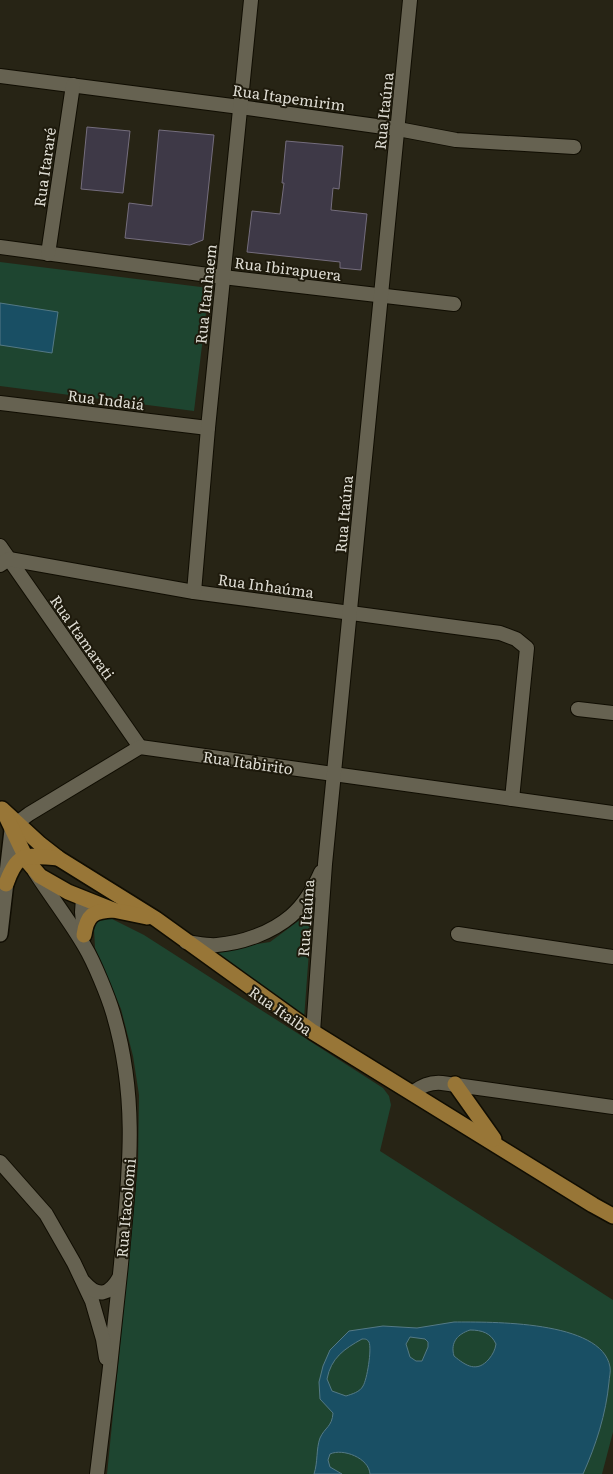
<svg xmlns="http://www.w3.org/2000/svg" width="613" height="1474" font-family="Literata,serif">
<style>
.green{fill:#1e4530}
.water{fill:#194f64;stroke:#547985;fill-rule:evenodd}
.building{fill:#3e3947;stroke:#746d7d}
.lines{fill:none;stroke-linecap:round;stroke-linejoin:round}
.street-casing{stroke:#100d02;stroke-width:16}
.secondary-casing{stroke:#100d02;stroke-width:18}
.primary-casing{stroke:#100d02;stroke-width:18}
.street{stroke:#666251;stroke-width:14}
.secondary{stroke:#666251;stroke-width:15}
.primary{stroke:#987637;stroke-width:15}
.labels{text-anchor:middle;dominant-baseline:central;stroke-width:4;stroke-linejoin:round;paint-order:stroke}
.street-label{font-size:15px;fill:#dedcd3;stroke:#1e1a0c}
</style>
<rect width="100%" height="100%" fill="#272415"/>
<!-- green -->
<g class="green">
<path d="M0 262 209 288 194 411 0 386Z"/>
<path d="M312 911 304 1019 207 952 270 942Z"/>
<path d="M104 918 112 919 144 935 383 1088 389 1096 391 1105 380 1151 613 1300V1432L602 1474H107L138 1166 139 1095 133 1056 121 1009 95 948 94 929 97 921Z"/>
</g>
<!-- water -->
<g class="water">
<path d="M0 303 58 312 52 353 0 345Z"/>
<path d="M454 1322C490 1322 602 1320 610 1367 611 1372 609 1378 609 1382 606 1414 596 1445 583 1474H370C369 1458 343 1448 330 1454L328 1460 330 1467 342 1474H314C318 1462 316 1449 320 1438 325 1427 332 1427 333 1413L320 1399 319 1382 323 1366 330 1350 349 1331 383 1326 417 1328ZM470 1330C482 1330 491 1333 496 1344 495 1350 493 1354 489 1359 477 1373 466 1366 454 1356 450 1342 458 1334 470 1330ZM410 1337 425 1339 428 1342V1347L422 1361H416L410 1357 406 1344ZM362 1339C366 1339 367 1339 369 1342 372 1349 367 1380 363 1386 360 1392 352 1394 346 1396L332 1391 327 1379C331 1358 344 1349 362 1339Z"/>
</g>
<!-- building -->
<g class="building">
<path d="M87 127 130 131 123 193 81 189Z"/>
<path d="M159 130 214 135 203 240 190 245 125 238 129 203 152 206Z"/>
<path d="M286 141 343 146 339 189 333 188 331 210 367 214 361 270 340 268V262L247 252 252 211 280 214 284 183H282Z"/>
</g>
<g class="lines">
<!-- street casing -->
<g class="street-casing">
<g id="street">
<path d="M0 76 240 107 398 129 456 140 574 147"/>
<path d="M0 247 223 277 454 304"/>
<path d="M48 254 73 85"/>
<path d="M0 403 208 428"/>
<path d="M0 546 140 747"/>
<path d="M0 565 9 559 194 592 500 633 516 639 527 648 512 799"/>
<path d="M194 592 208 428 251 0"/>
<path d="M578 709 613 713"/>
<path d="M17 823 29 814 140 747 613 813"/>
<path d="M35 872C51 897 70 921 85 947 94 962 108 996 113 1013 139 1101 129 1175 121 1264 114 1334 106 1404 97 1474"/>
<path d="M83 898 82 912 84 933"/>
<path d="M458 934 613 957"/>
<path d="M186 942C196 943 207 946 217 945 242 943 271 933 291 916 305 904 314 888 321 872"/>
<path d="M313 1032 325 864 410 0"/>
<path d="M412 1093C422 1086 429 1082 442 1083L613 1107"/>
<path d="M0 1162 46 1214 74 1263 92 1301 103 1339 106 1358"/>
<path d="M84 1282C98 1298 109 1295 119 1278"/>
</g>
</g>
<!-- secondary casing -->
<g class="secondary-casing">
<path id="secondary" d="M0 934 12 830 16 824"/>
</g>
<!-- primary casing -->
<g class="primary-casing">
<g id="primary">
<path d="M2 809 40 844 58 858 156 919 313 1032 593 1205 613 1216"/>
<path d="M5 814 28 862 40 876 68 892 113 910 147 917"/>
<path d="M6 884C18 850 26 856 58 858"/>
<path d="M84 935C87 915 93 911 113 910"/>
<path d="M455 1084 494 1139"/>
</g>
</g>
<!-- street -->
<use href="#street" class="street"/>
<!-- secondary -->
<use href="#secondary" class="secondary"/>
<!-- primary -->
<use href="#primary" class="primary"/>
</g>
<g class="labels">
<!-- street labels -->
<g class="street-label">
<text transform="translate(289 97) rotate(8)">Rua Itapemirim</text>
<text transform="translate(383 111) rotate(-84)">Rua Itaúna</text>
<text transform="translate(44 167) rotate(-82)">Rua Itararé</text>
<text transform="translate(288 268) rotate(7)">Rua Ibirapuera</text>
<text transform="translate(205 294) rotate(-84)">Rua Itanhaem</text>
<text transform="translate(106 399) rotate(7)">Rua Indaiá</text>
<text transform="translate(343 514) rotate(-85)">Rua Itaúna</text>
<text transform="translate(266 585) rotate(8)">Rua Inhaúma</text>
<text transform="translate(83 637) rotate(55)">Rua Itamarati</text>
<text transform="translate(248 762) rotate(8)">Rua Itabirito</text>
<text transform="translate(305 918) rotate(-86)">Rua Itaúna</text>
<text transform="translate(281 1010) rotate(35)">Rua Itaiba</text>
<text transform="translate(125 1208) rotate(-85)">Rua Itacolomi</text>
</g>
</g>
</svg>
